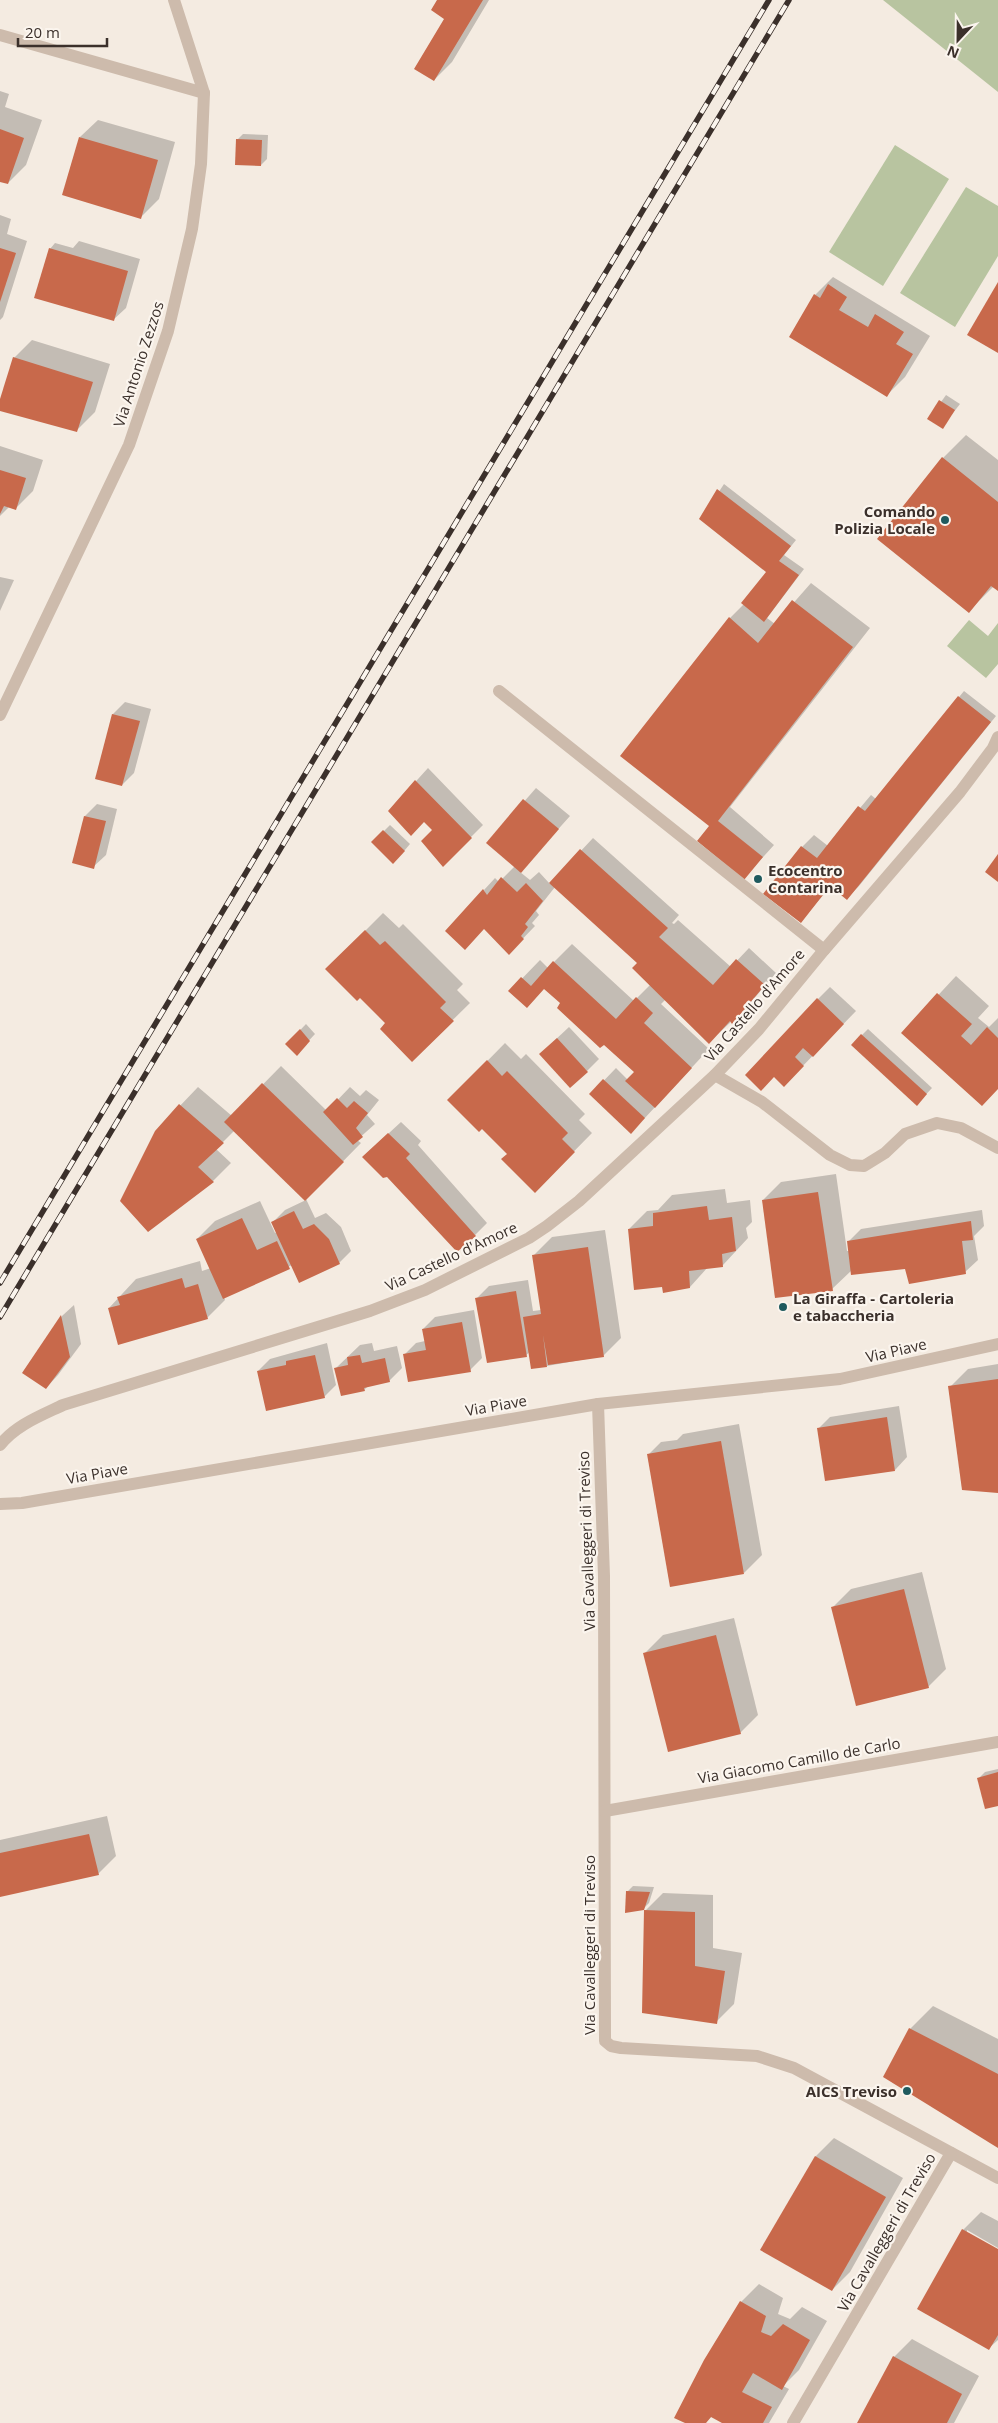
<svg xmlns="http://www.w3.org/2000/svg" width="998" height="2423" font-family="'Open Sans',sans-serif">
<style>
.green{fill:#b8c4a0}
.shadow{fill:#0003}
.building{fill:#c8694b}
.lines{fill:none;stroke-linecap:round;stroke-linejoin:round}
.street{stroke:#cdbbac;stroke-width:12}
.rail-casing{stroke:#3b302b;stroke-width:5.5}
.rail{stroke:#fbf5ee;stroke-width:4;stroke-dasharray:11;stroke-linecap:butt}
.poi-dot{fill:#1f5a5e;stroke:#fbf5ee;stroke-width:2}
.labels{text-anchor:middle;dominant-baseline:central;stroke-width:4.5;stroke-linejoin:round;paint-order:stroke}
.street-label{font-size:15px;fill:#3b302b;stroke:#fbf5ee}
.poi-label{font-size:15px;font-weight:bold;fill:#3b302b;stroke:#fbf5ee;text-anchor:end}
</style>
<rect width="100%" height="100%" fill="#f4ebe1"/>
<!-- green -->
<g class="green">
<path d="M883 0H998V92Z"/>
<path d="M895 145 949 179 883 286 829 252Z"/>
<path d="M966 187 998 206V256L955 327 900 293Z"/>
<path d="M969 620 988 636 998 623V664L986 678 947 646Z"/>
</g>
<!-- shadow -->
<g class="shadow">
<path d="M438 0H489L452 62 434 80 446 18Z"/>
<path d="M0 91 9 94 5 107 42 120 26 165 8 183 0 180Z"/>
<path d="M98 120 175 142 159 199 141 217 80 137Z"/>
<path d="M243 134 268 135 267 159 261 165 237 140Z"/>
<path d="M0 215 11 219 7 234 27 241 3 317 0 320Z"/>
<path d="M79 241 140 259 126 308 113 320 50 249 55 243 73 248Z"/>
<path d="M833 277 930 336 905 377 887 395 815 295Z"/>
<path d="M32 340 110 364 95 412 77 430 0 409 14 358Z"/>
<path d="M946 395 960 404 942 427 929 419Z"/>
<path d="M966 435 998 460V590L994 586 969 611 943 458Z"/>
<path d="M0 446 43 460 33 491 15 509 9 507 0 516Z"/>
<path d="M724 484 796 540 784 555 804 569 767 618 775 624 811 583 870 628 730 807 774 845 744 878 711 826 730 618 744 604 768 571 701 519Z"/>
<path d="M0 577 14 580 0 611Z"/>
<path d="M964 691 996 716 859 886 847 898 831 886 801 921 802 847 814 835 828 846 871 795 876 799Z"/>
<path d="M125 702 151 709 134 773 122 785 96 779 113 714Z"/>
<path d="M428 768 483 825 443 865 433 830 425 820 389 811Z"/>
<path d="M536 788 570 816 520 872 530 880 539 872 550 884 593 838 679 915 672 923 674 924 678 920 731 967 749 948 776 973 744 1010 709 1042 666 999 661 1004 709 1049 643 1120 591 1094 616 1068 628 1080 636 1072 545 988 510 991 540 960 548 968 572 944 634 1001 651 984 639 963 555 887 536 911 539 915 532 923 535 926 509 953 484 890 495 878 499 882 515 866 488 843Z"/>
<path d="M97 804 117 809 106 855 93 867 73 862 85 816Z"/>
<path d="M390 825 410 844 399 857 373 842Z"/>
<path d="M383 913 399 928 403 924 463 984 457 990 470 1003 412 1060 387 1023 360 996 327 969Z"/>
<path d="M956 976 989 1006 978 1018 989 1027 998 1018V1088L903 1033Z"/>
<path d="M830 987 856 1011 796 1073 774 1076 818 999Z"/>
<path d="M306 1024 315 1034 302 1048 287 1044Z"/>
<path d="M569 1027 599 1059 587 1071 553 1042Z"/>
<path d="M868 1029 932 1088 917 1104 852 1045Z"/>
<path d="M505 1043 521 1059 526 1054 585 1114 579 1120 592 1133 535 1191 509 1154 482 1127 449 1100Z"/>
<path d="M281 1066 327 1111 350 1087 360 1096 366 1090 379 1100 367 1115 375 1124 357 1140 361 1143 306 1199 315 1218 326 1213 341 1227 351 1251 339 1263 292 1265 224 1297 225 1300 207 1318 109 1308 136 1279 200 1261 202 1271 211 1268 197 1239 215 1221 260 1201 275 1233 277 1232 273 1222 285 1210 306 1200 235 1130 216 1149 231 1163 213 1181 148 1231 156 1131 198 1087 232 1116Z"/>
<path d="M401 1122 421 1141 418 1145 487 1223 475 1235 363 1157Z"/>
<path d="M836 1174 847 1251H850L849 1241 861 1229 982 1210 984 1226 974 1236 978 1260 965 1272 906 1267 852 1270 832 1289 763 1200 781 1182Z"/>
<path d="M725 1189 727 1203 750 1200 752 1222 746 1228 748 1238 723 1265 708 1267 690 1287 663 1285 629 1229 647 1211 658 1210 672 1195Z"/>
<path d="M605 1230 621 1338 603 1356 547 1366 530 1352 526 1355 477 1298 489 1286 528 1280 533 1311 541 1310 534 1255 552 1237Z"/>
<path d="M74 1305 81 1344 58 1375 46 1388 23 1372 62 1316Z"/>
<path d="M474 1310 482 1358 470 1370 404 1355 416 1343 425 1341 423 1329 435 1317Z"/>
<path d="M327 1343 336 1385 324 1397 258 1371 270 1359Z"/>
<path d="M372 1343 374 1351 397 1346 402 1368 389 1381 369 1385 364 1390 336 1368 360 1345Z"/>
<path d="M998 1364V1492L950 1387 968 1369Z"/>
<path d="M899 1406 907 1457 895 1470 818 1429 830 1417Z"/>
<path d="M739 1424 762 1555 744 1573 648 1455 661 1442 677 1440 683 1434Z"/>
<path d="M922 1572 946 1669 928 1687 833 1607 851 1589Z"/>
<path d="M734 1618 758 1715 740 1733 645 1653 663 1635Z"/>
<path d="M998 1769V1804L979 1778 985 1772Z"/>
<path d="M107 1816 116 1856 98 1874 0 1896V1840Z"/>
<path d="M633 1886 654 1887 649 1903 643 1909 627 1892Z"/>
<path d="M663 1893 713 1895V1948L742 1953 734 2004 716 2022 645 1911Z"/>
<path d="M933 2006 998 2039V2147L910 2029Z"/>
<path d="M834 2138 903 2178 850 2272 832 2290 762 2250 816 2156Z"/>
<path d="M981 2212 998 2221V2248L967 2230V2233L998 2251V2340L989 2348 918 2309 963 2230Z"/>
<path d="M759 2284 783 2298 778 2314 790 2319 802 2307 827 2321 799 2370 783 2386 789 2389 769 2423H725L712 2416 705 2423H688L741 2302Z"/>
<path d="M912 2339 979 2376 954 2423H858L894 2357Z"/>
</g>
<!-- building -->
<g class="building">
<path d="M437 0H483L434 81 414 69 444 19 431 10Z"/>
<path d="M0 129 24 138 8 184 0 182Z"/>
<path d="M79 137 158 160 141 219 62 195Z"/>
<path d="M236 139 262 140 261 166 235 165Z"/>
<path d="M0 248 16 253 0 302Z"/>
<path d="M49 248 128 271 114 321 34 298Z"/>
<path d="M998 282V353L967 335Z"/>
<path d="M828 284 847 297 839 310 868 327 875 314 904 332 896 344 913 354 887 397 789 337 814 294 820 298Z"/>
<path d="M13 357 93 382 77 432 0 411V399Z"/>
<path d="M939 400 955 410 943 429 927 419Z"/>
<path d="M942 457 998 502V591L991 586 969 613 877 539Z"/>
<path d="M0 470 26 478 16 510 4 506 0 514Z"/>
<path d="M717 489 791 546 779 561 799 575 764 622 741 603 766 572 699 519Z"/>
<path d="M792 600 853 647 718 821 763 857 744 880 697 841 709 826 620 756 729 617 758 643Z"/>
<path d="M958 696 991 722 847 900 830 886 801 923 763 894 801 846 817 858 858 806 865 811Z"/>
<path d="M112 714 140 721 122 786 95 779Z"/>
<path d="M415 780 472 838 443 867 421 841 432 830 424 822 411 836 388 811Z"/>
<path d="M523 799 559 829 521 873 486 843Z"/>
<path d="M84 816 106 821 94 869 72 863Z"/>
<path d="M383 830 405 851 393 864 371 842Z"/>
<path d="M580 849 668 928 659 937 713 985 736 959 765 985 732 1024 730 1021 709 1044 632 968 637 963 549 883Z"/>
<path d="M998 854V882L985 872Z"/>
<path d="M501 877 517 892 526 883 543 901 525 924 528 927 521 936 524 939 509 955 484 929 465 950 445 931 483 889 487 895Z"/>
<path d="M365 930 380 945 385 941 446 1002 440 1008 454 1021 412 1062 380 1029 385 1023 360 998 357 1001 325 969Z"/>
<path d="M553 961 616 1019 636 997 653 1013 644 1023 692 1068 655 1108 625 1081 634 1072 604 1045 600 1048 557 1008 560 1003 544 989 527 1008 508 991 521 977 531 986Z"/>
<path d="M937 993 972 1024 961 1036 971 1045 987 1027 998 1038V1089L982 1106 901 1033Z"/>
<path d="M817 998 844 1024 813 1057 803 1048 795 1057 804 1066 784 1087 774 1077 761 1091 745 1075Z"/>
<path d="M300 1029 310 1041 297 1056 285 1044Z"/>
<path d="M861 1034 927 1094 917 1106 851 1045Z"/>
<path d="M557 1038 588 1072 570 1088 539 1054Z"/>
<path d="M487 1060 502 1076 507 1071 568 1133 562 1139 575 1152 535 1193 501 1159 507 1154 482 1129 479 1132 447 1100Z"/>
<path d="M603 1079 645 1118 631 1134 589 1094Z"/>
<path d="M262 1083 344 1162 305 1201 224 1122Z"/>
<path d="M337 1098 347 1108 354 1101 368 1113 356 1128 363 1137 353 1145 323 1112Z"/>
<path d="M179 1104 224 1143 198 1167 214 1182 148 1232 120 1201 155 1131Z"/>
<path d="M388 1133 410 1154 406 1158 476 1236 457 1252 387 1177 383 1178 362 1157Z"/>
<path d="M818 1192 833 1291 775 1298 762 1200Z"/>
<path d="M707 1206 709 1220 732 1217 736 1251 722 1254 723 1267 689 1271 690 1288 663 1293 662 1287 634 1290 628 1229 653 1226V1213Z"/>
<path d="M294 1211 303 1229 314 1224 329 1239 340 1264 299 1283 271 1222Z"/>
<path d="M242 1218 257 1250 277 1241 290 1269 223 1299 196 1239Z"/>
<path d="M971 1221 973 1240 962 1241 966 1274 909 1284 905 1269 851 1275 847 1241Z"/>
<path d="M588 1247 604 1357 548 1365 543 1335 547 1367 531 1369 523 1317 541 1314 532 1255Z"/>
<path d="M182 1278 185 1288 198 1284 208 1319 118 1345 108 1308 120 1305 117 1297Z"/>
<path d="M516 1291 527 1357 487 1363 475 1298Z"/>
<path d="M61 1315 70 1357 46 1389 22 1373Z"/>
<path d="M462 1322 471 1372 408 1382 403 1354 426 1350 422 1329Z"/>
<path d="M315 1355 325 1398 266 1411 257 1371 286 1365V1361Z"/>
<path d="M360 1355 362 1363 385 1358 390 1382 364 1388 365 1391 341 1396 334 1368 348 1365 347 1357Z"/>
<path d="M998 1379V1493L962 1490 948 1386Z"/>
<path d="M887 1417 895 1471 825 1481 817 1428Z"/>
<path d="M721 1441 744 1574 670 1587 647 1454Z"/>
<path d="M904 1589 929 1688 856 1706 831 1607Z"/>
<path d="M716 1635 741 1734 668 1752 643 1653Z"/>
<path d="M998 1772V1806L985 1809 977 1778Z"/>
<path d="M89 1834 99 1875 0 1897V1853Z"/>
<path d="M626 1891 650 1892 644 1910 625 1913Z"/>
<path d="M644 1910 695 1912V1966L725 1971 717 2024 642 2013Z"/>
<path d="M909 2028 998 2074V2148L883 2077Z"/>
<path d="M815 2156 886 2197 832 2291 760 2250Z"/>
<path d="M962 2229 998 2249V2335L989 2350 917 2309Z"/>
<path d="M740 2301 766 2316 761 2332 771 2336 783 2324 810 2340 782 2390 753 2373 742 2392 772 2407 763 2423H722L711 2417 706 2423H685L674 2418 704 2360Z"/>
<path d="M893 2356 962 2394 947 2423H857Z"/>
</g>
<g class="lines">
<!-- street -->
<g class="street">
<path d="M0 35 204 93"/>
<path d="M499 691 824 950"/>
<path d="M0 715 129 445 168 331 192 229 201 164 204 93 174 0"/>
<path d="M715 1075 762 1102 830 1155 850 1165 864 1166 885 1153 905 1134 937 1123 961 1128 998 1148"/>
<path d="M598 1404 604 1576 605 2041 611 2046 621 2048 757 2056 794 2068 998 2178"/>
<path d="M0 1445C16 1425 40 1416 63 1405L370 1311 425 1290 529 1238 547 1226 579 1201 633 1151 715 1075 759 1029 824 950 960 792 993 748 998 737"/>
<path d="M0 1504 22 1503 598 1404 840 1379 998 1344"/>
<path d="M605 1811 998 1742"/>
<path d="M793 2423 951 2153"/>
</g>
<!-- rail casing -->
<g class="rail-casing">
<g id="rail">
<path d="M0 1283 769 0"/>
<path d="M0 1317 789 0"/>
</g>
</g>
<!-- rail -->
<use href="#rail" class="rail"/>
</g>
<!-- markers -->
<g class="poi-dot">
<circle cx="945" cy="520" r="5"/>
<circle cx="758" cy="879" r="5"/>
<circle cx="783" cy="1307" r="5"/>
<circle cx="907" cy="2091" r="5"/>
</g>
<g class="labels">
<!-- street labels -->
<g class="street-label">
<text transform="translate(138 364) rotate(-72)">Via Antonio Zezzos</text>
<text transform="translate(754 1005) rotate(-49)">Via Castello d'Amore</text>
<text transform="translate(451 1256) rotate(-25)">Via Castello d'Amore</text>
<text transform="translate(896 1350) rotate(-13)">Via Piave</text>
<text transform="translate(496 1405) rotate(-10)">Via Piave</text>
<text transform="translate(97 1473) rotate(-10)">Via Piave</text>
<text transform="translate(586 1541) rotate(-92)">Via Cavalleggeri di Treviso</text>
<text transform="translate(799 1760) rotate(-10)">Via Giacomo Camillo de Carlo</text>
<text transform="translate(589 1945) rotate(-90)">Via Cavalleggeri di Treviso</text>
<text transform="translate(886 2232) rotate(-60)">Via Cavalleggeri di Treviso</text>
</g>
<!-- poi labels -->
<g class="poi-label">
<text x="935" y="511">Comando<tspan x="935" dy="17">Polizia Locale</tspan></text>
<text x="768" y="870" text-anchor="start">Ecocentro<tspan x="768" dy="17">Contarina</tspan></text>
<text x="793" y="1298" text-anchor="start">La Giraffa - Cartoleria<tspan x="793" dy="17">e tabaccheria</tspan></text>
<text x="897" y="2091">AICS Treviso</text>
</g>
</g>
<!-- north arrow -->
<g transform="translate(958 40) rotate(202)" stroke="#fbf5ee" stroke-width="4" paint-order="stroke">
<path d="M0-4L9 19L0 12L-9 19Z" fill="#3b302b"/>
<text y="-8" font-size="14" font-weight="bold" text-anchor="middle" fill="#3b302b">N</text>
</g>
<!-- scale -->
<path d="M18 38v8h89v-8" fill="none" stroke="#3b302b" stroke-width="2.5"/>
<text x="25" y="38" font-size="15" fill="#3b302b" stroke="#fbf5ee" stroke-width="4" paint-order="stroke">20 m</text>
</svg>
